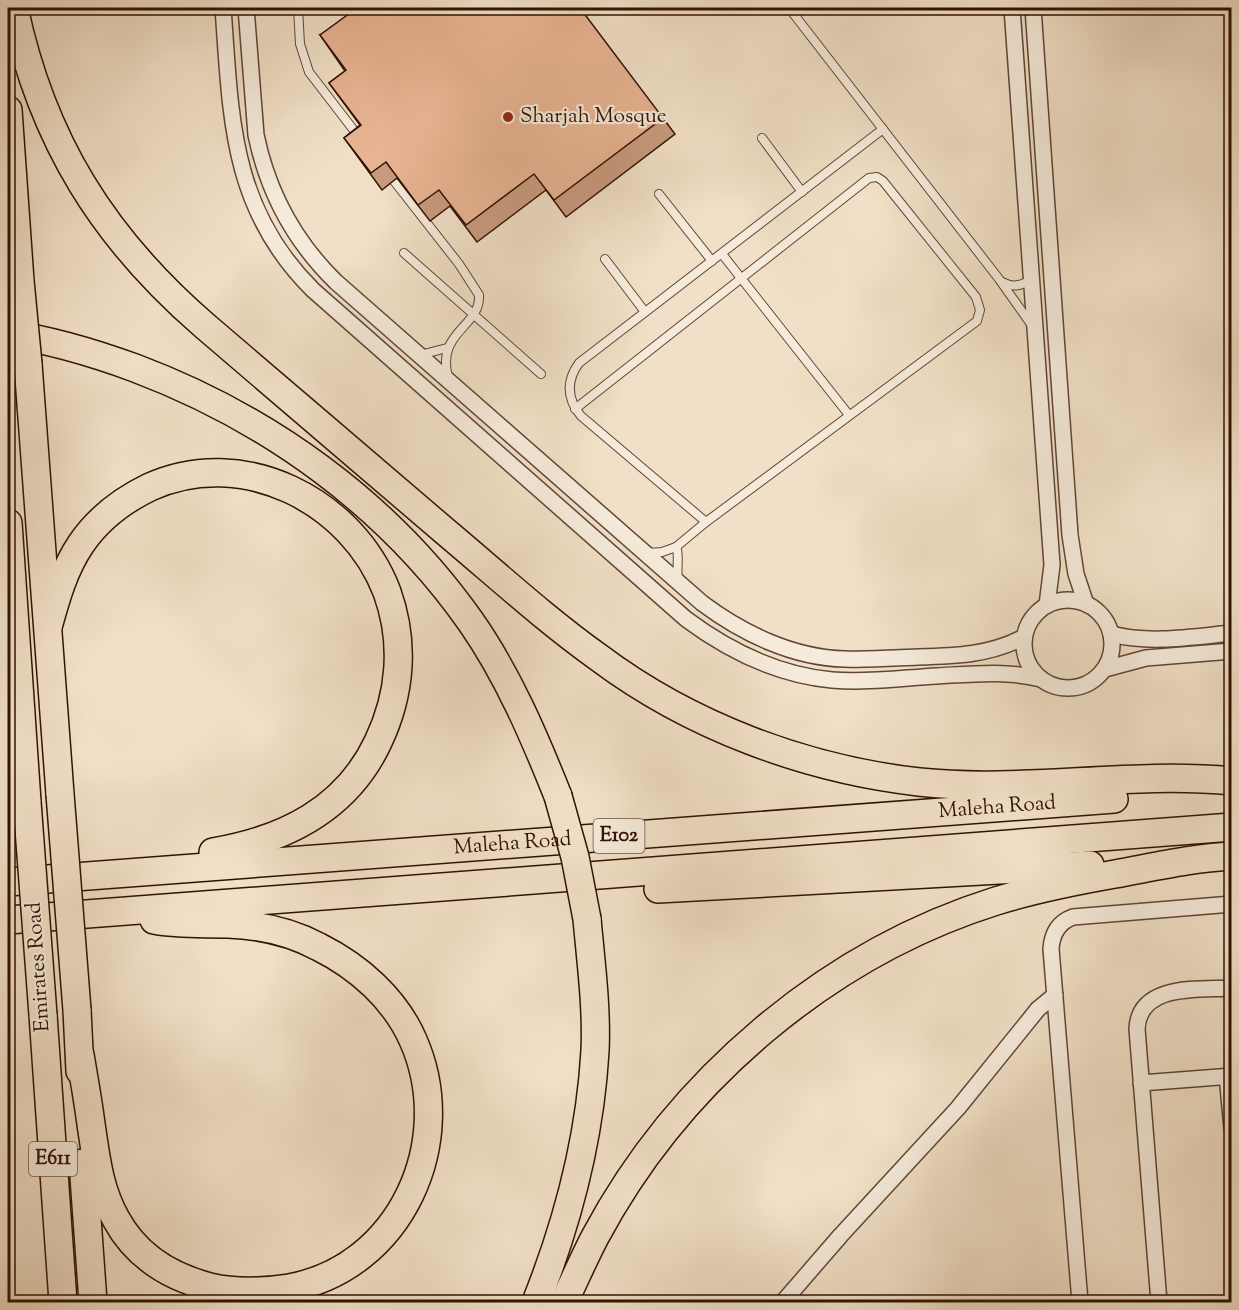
<svg xmlns="http://www.w3.org/2000/svg" width="1239" height="1310" font-family="'Sorts Mill Goudy',serif">
<style>
.lines{fill:none;stroke-linecap:round;stroke-linejoin:round}
.lane-casing{stroke:#604534;stroke-width:10}
.street-casing{stroke:#604534;stroke-width:18}
.highway-casing{stroke:#301103;stroke-width:30}
.lane{stroke:#f6ebdb;stroke-width:8}
.street{stroke:#f6ebdb;stroke-width:15}
.highway{stroke:#f1e0c7;stroke-width:27}
.highway-bridge-casing{stroke:#301103;stroke-width:30;stroke-linecap:butt}
.highway-bridge{stroke:#f1e0c7;stroke-width:27}
.wall{fill:#c89a7e;stroke:#301103;stroke-width:1.5}
.building{fill:#e8b392;stroke:#301103;stroke-width:1.5}
.poi-dot{fill:#8f2418;stroke:#f6ebdb;stroke-width:2}
.labels{text-anchor:middle;dominant-baseline:central;stroke-width:4.5;stroke-linejoin:round;paint-order:stroke}
.shield{fill:#f6ebdb;stroke:#6b5244;stroke-width:1.5}
.shield-label{font-size:20px;font-weight:bold;fill:#301103}
.poi-label{font-size:21px;fill:#301103;stroke:#f6ebdb;text-anchor:start}
.street-label{font-size:21px;fill:#301103;stroke:#f6ebdb}
</style>
<rect width="100%" height="100%" fill="#f1e0c7"/>
<filter id="stains"><feTurbulence type="fractalNoise" baseFrequency=".00333" numOctaves="4"/><feColorMatrix values="0 0 0 0 .2 0 0 0 0 .09 0 0 0 0 .02 0 0 0 .5 -.17"/></filter>
<radialGradient id="worn" r=".72"><stop offset=".6" stop-color="#630" stop-opacity="0"/><stop offset="1" stop-color="#630" stop-opacity=".3"/></radialGradient>
<g class="lines">
<!-- lane casing -->
<g class="lane-casing">
<g id="lane">
<path d="M298 8 300 44 309 72 359 137"/>
<path d="M789 8 999 279 1033 327"/>
<path d="M762 138 802 192"/>
<path d="M394 181 459 264 479 295C481 327 436 331 448 377"/>
<path d="M659 194 712 261"/>
<path d="M404 253 541 374"/>
<path d="M722 254 849 415"/>
<path d="M605 259 645 312"/>
<path d="M1002 282C1013 288 1023 286 1032 278"/>
<path d="M420 355 447 348"/>
<path d="M575 409 869 178 877 177 883 181 976 297 980 310 977 321 706 522 676 547"/>
<path d="M706 522 581 416C567 399 566 381 579 363L883 129"/>
<path d="M648 553 662 552 676 547C680 553 676 570 678 579"/>
</g>
</g>
<!-- street casing -->
<g class="street-casing">
<g id="street">
<path d="M223 8C231 116 230 208 313 290L686 619C729 651 778 675 832 680 866 683 902 678 937 676 972 674 1006 670 1041 679"/>
<path d="M246 8 256 135C268 193 294 241 336 282L702 603C742 633 793 658 845 659 869 660 894 658 918 657 956 656 990 655 1024 637"/>
<path d="M1012 8 1052 565 1047 605"/>
<path d="M1033 8 1070 535 1076 574 1086 604"/>
<circle cx="1068" cy="644" r="44"/>
<path d="M1111 634C1150 644 1191 637 1232 633"/>
<path d="M1105 669 1146 658 1232 651"/>
<path d="M1227 1076 1232 1128"/>
<path d="M1141 1083 1232 1076"/>
<path d="M783 1302 841 1235 958 1108 1038 1009 1055 995"/>
<path d="M1080 1302 1051 949C1052 933 1059 922 1073 917L1232 904"/>
<path d="M1159 1302 1137 1029C1139 983 1199 990 1232 988"/>
</g>
</g>
<!-- highway casing -->
<g class="highway-casing">
<g id="highway">
<path d="M14 8C42 140 103 238 205 326 286 395 366 464 447 533 497 575 545 619 598 657 690 726 805 769 919 782 1023 793 1128 771 1232 781"/>
<path d="M8 110 20 281"/>
<path d="M8 334C51 340 94 353 135 368 268 418 388 504 471 622 508 675 534 736 558 796"/>
<path d="M28 364 60 794"/>
<path d="M8 523 27 802"/>
<path d="M48 627C56 598 64 569 81 544 98 519 123 500 150 487 242 445 352 500 387 592 405 642 401 694 378 742 346 810 284 840 213 852"/>
<path id="s1" d="M8 882 1114 799"/>
<path d="M658 889 1090 865"/>
<path d="M8 920 1232 827"/>
<path d="M77 1010 80 1071"/>
<path d="M43 1015 63 1302"/>
<path d="M80 1055C84 1078 88 1101 91 1124 96 1157 99 1189 116 1219 136 1256 170 1277 210 1287 236 1293 263 1292 289 1288 401 1268 458 1141 413 1040 395 999 359 967 319 947 291 932 259 925 228 924 202 923 180 925 154 920"/>
<path d="M83 1163 93 1302"/>
<path d="M536 1302C568 1222 590 1138 595 1051 597 1008 591 963 587 919"/>
<path d="M564 1302C574 1281 584 1258 595 1237 678 1081 827 954 996 901 1035 889 1075 881 1115 874 1154 867 1192 858 1232 856"/>
</g>
</g>
<!-- lane -->
<use href="#lane" class="lane"/>
<!-- street -->
<use href="#street" class="street"/>
<!-- highway -->
<use href="#highway" class="highway"/>
<!-- highway-bridge casing -->
<g class="highway-bridge-casing">
<g id="highway-bridge">
<path d="M20 281 28 364"/>
<path d="M60 794 77 1010"/>
<path d="M558 796 575 857 587 919"/>
<path d="M27 802 43 1015"/>
</g>
</g>
<!-- highway-bridge -->
<use href="#highway-bridge" class="highway-bridge"/>
</g>
<!-- wall -->
<path class="wall" d="M320 35 663 118 675 134 566 217 546 190 477 242 450 206 430 221 397 178 382 190 344 138 360 125 329 83 345 71Z"/>
<!-- building -->
<path class="building" d="M357 8H580L663 118 554 200 534 174 466 225 439 190 418 205 386 162 371 173 344 138 361 125 329 83 346 70 320 35Z"/>
<!-- markers -->
<circle class="poi-dot" cx="508" cy="117" r="6"/>
<g class="labels">
<!-- shield labels -->
<g class="shield">
<rect x="593.5" y="819" width="51" height="34" rx="4.5"/>
<rect x="29" y="1142" width="48" height="34" rx="4.5"/>
</g>
<g class="shield-label">
<text x="619" y="836">E102</text>
<text x="53" y="1159">E611</text>
</g>
<!-- poi labels -->
<g class="poi-label">
<text x="520" y="117">Sharjah Mosque</text>
</g>
<!-- street labels -->
<g class="street-label">
<text stroke="none"><textPath href="#s1" startOffset="992">Maleha Road</textPath></text>
<text stroke="none"><textPath href="#s1" startOffset="506">Maleha Road</textPath></text>
<text transform="translate(39 967) rotate(-94)">Emirates Road</text>
</g>
</g>
<!-- margin -->
<rect width="1239" height="1310" fill="none" stroke="#f1e0c7" stroke-width="30"/>
<rect x="9" y="9" width="1221" height="1292" fill="none" stroke="#301103" stroke-width="3"/>
<rect x="15" y="15" width="1209" height="1280" fill="none" stroke="#301103" stroke-width="1.5"/>
<rect width="100%" height="100%" filter="url(#stains)"/>
<rect width="100%" height="100%" fill="url(#worn)"/>
</svg>
